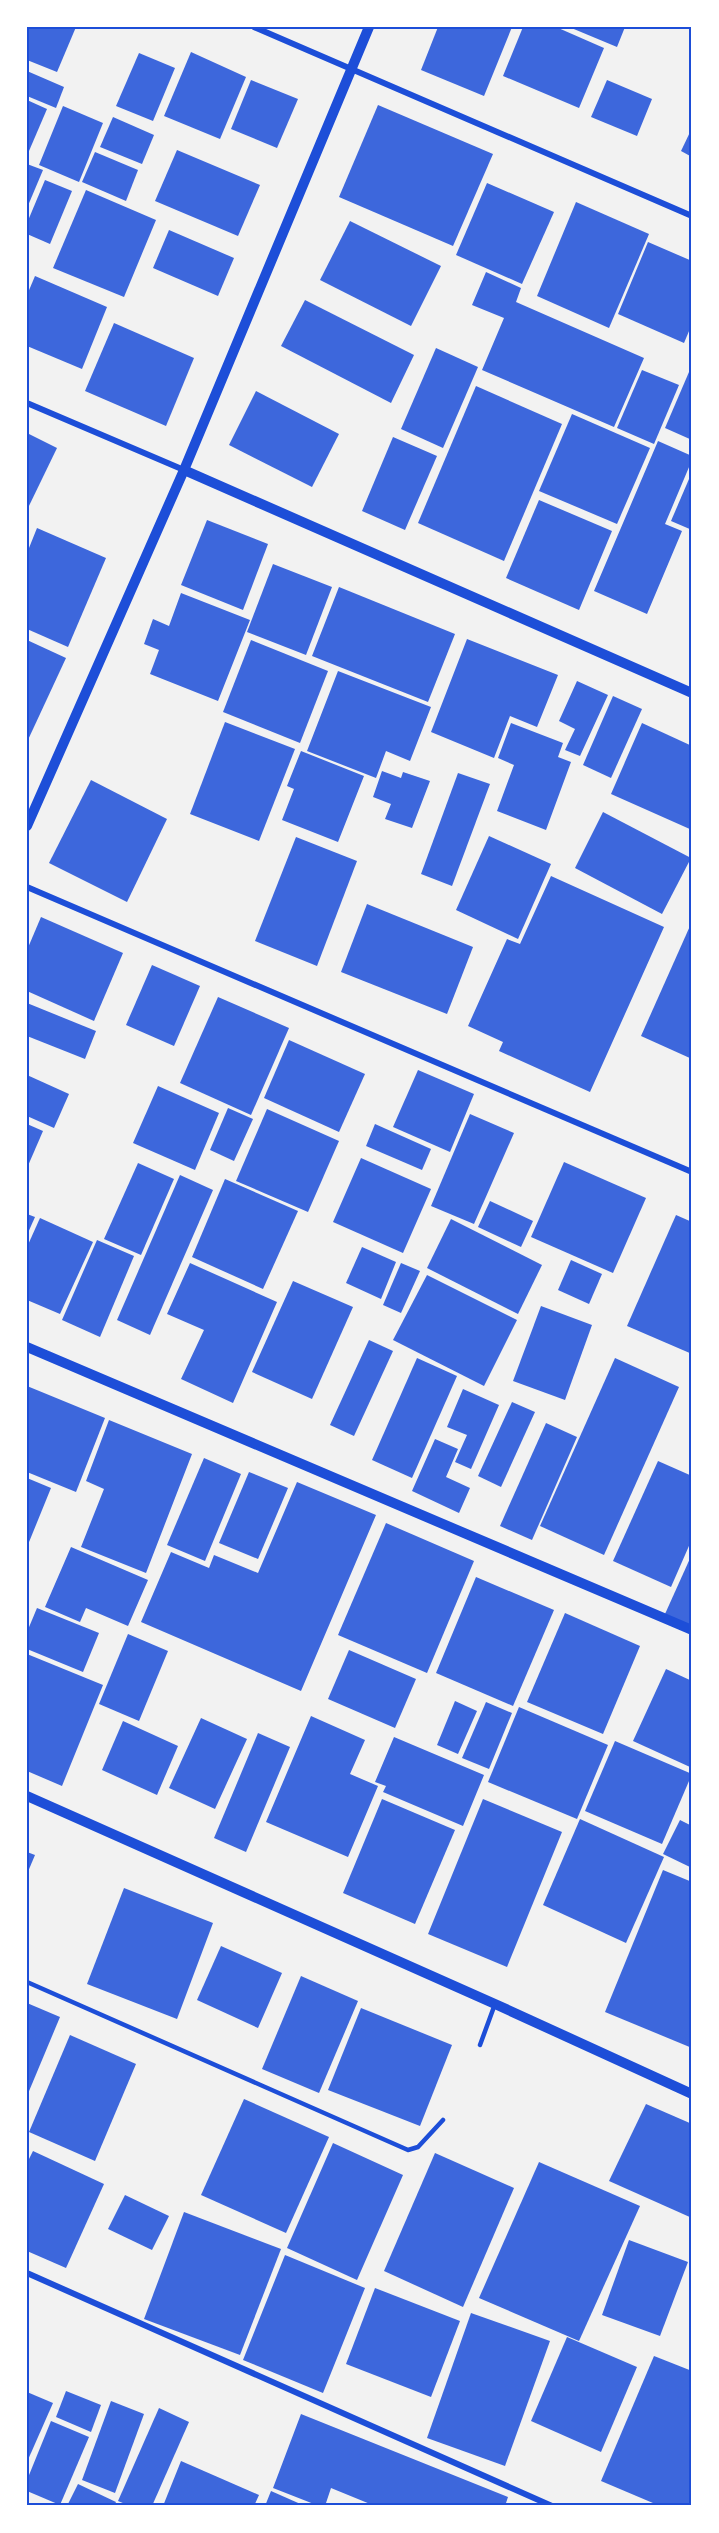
<svg xmlns="http://www.w3.org/2000/svg" width="719" height="2533" font-family="Literata,serif">
<style>
.building{fill:#3d67dc}
.lines{fill:none;stroke-linecap:round;stroke-linejoin:round}
.service{stroke:#1d4ed8;stroke-width:4.5}
.minor{stroke:#1d4ed8;stroke-width:6}
.tertiary{stroke:#1d4ed8;stroke-width:10}
.neatline{fill:none;stroke:#1d4ed8;stroke-width:2}
</style>
<rect width="100%" height="100%" fill="#f2f2f2"/>
<!-- building -->
<g class="building">
<path d="M27 27H76L57 72 27 60Z"/>
<path d="M438 27H512L484 96 421 70Z"/>
<path d="M523 27H556L604 48 579 108 503 76Z"/>
<path d="M569 27H625L617 47Z"/>
<path d="M191 52 246 77 220 139 164 116Z"/>
<path d="M139 53 175 68 153 121 116 106Z"/>
<path d="M27 71 64 87 56 108 27 96Z"/>
<path d="M251 80 298 99 277 148 231 129Z"/>
<path d="M607 80 652 99 637 136 591 117Z"/>
<path d="M27 100 47 109 29 151 27 150Z"/>
<path d="M378 105 493 154 453 246 339 197Z"/>
<path d="M63 106 103 123 79 182 39 165Z"/>
<path d="M113 117 154 135 142 164 100 147Z"/>
<path d="M692 128V157L681 151Z"/>
<path d="M177 150 260 185 238 236 155 201Z"/>
<path d="M95 152 138 170 126 201 82 182Z"/>
<path d="M27 164 43 170 27 208Z"/>
<path d="M45 180 72 191 50 244 27 234V223Z"/>
<path d="M487 183 554 212 522 284 456 255Z"/>
<path d="M86 190 156 220 124 297 53 268Z"/>
<path d="M576 202 649 234 609 328 537 296Z"/>
<path d="M350 221 441 266 411 326 320 280Z"/>
<path d="M169 230 234 258 218 296 153 268Z"/>
<path d="M648 242 692 261V324L684 343 618 314Z"/>
<path d="M486 272 521 288 516 302 644 358 614 427 482 370 504 318 472 305Z"/>
<path d="M35 276 107 307 82 369 27 346V295Z"/>
<path d="M305 300 414 355 391 403 281 346Z"/>
<path d="M114 323 194 358 166 426 85 391Z"/>
<path d="M436 348 478 367 443 448 401 429Z"/>
<path d="M692 365V440L665 428Z"/>
<path d="M642 370 679 385 654 444 617 428Z"/>
<path d="M476 386 562 424 504 561 418 523Z"/>
<path d="M256 391 339 434 312 487 229 445Z"/>
<path d="M572 414 650 448 617 524 539 491Z"/>
<path d="M27 433 57 448 27 510Z"/>
<path d="M393 437 437 456 405 530 362 511Z"/>
<path d="M658 441 692 456V460L665 524 682 531 647 614 594 591Z"/>
<path d="M692 472V530L671 521Z"/>
<path d="M539 500 612 531 579 610 506 578Z"/>
<path d="M207 520 268 544 243 610 181 585Z"/>
<path d="M37 528 106 558 68 647 27 629V553Z"/>
<path d="M273 564 332 587 306 655 247 632Z"/>
<path d="M339 587 455 634 428 702 312 656Z"/>
<path d="M181 593 250 620 218 701 150 674 159 650 144 644 153 619 169 626Z"/>
<path d="M467 639 558 675 537 727 510 716 494 758 431 732Z"/>
<path d="M27 640 66 658 27 742Z"/>
<path d="M251 640 328 671 300 743 223 712Z"/>
<path d="M338 671 431 707 410 761 386 751 376 778 307 751Z"/>
<path d="M577 681 608 695 580 756 565 750 575 729 559 721Z"/>
<path d="M613 696 642 709 611 778 583 765Z"/>
<path d="M225 722 295 749 259 841 190 814Z"/>
<path d="M511 723 563 743 558 757 571 762 546 830 497 811 514 765 498 758Z"/>
<path d="M642 723 692 746V830L611 794Z"/>
<path d="M301 751 364 776 338 842 282 820 294 789 287 786Z"/>
<path d="M382 771 401 778 403 772 430 781 412 828 385 819 391 804 373 797Z"/>
<path d="M458 773 490 784 452 886 421 874Z"/>
<path d="M91 780 167 819 127 902 49 863Z"/>
<path d="M603 812 691 858 662 914 575 868Z"/>
<path d="M489 836 551 864 518 939 456 910Z"/>
<path d="M296 837 357 861 317 966 255 941Z"/>
<path d="M551 876 664 927 590 1092 499 1051 503 1042 468 1026 507 939 520 944Z"/>
<path d="M367 904 473 947 447 1014 341 972Z"/>
<path d="M41 917 123 953 94 1021 27 991V950Z"/>
<path d="M690 926 692 927V1059L641 1036Z"/>
<path d="M152 965 200 986 174 1046 126 1025Z"/>
<path d="M218 997 289 1028 251 1115 180 1083Z"/>
<path d="M27 1003 96 1031 85 1059 27 1036Z"/>
<path d="M289 1040 365 1074 339 1132 264 1098Z"/>
<path d="M418 1070 474 1094 450 1152 393 1127Z"/>
<path d="M27 1075 69 1094 54 1128 27 1116Z"/>
<path d="M158 1086 219 1113 195 1170 133 1143Z"/>
<path d="M228 1108 253 1119 234 1161 210 1150Z"/>
<path d="M267 1109 339 1141 308 1212 236 1181Z"/>
<path d="M470 1114 514 1133 474 1224 431 1206Z"/>
<path d="M27 1124 43 1131 27 1168Z"/>
<path d="M375 1124 431 1149 422 1170 366 1146Z"/>
<path d="M361 1158 431 1189 403 1253 333 1222Z"/>
<path d="M564 1162 646 1198 613 1273 531 1237Z"/>
<path d="M138 1163 174 1179 141 1255 104 1239Z"/>
<path d="M180 1175 213 1190 150 1335 117 1320Z"/>
<path d="M225 1179 298 1211 263 1289 192 1257Z"/>
<path d="M490 1201 533 1221 521 1247 478 1227Z"/>
<path d="M27 1214 35 1217 27 1235Z"/>
<path d="M676 1215 692 1222V1354L627 1326Z"/>
<path d="M40 1218 93 1242 60 1314 27 1300V1247Z"/>
<path d="M451 1219 542 1265 518 1314 427 1268Z"/>
<path d="M97 1240 134 1256 100 1337 62 1320Z"/>
<path d="M362 1247 396 1262 381 1299 346 1283Z"/>
<path d="M571 1260 602 1274 589 1304 558 1290Z"/>
<path d="M190 1263 277 1302 233 1403 181 1379 204 1330 167 1314Z"/>
<path d="M401 1263 420 1271 401 1313 383 1305Z"/>
<path d="M427 1275 517 1320 484 1386 393 1340Z"/>
<path d="M293 1281 353 1307 312 1399 252 1372Z"/>
<path d="M541 1306 592 1325 565 1400 513 1381Z"/>
<path d="M369 1340 393 1351 354 1436 330 1425Z"/>
<path d="M417 1358 457 1376 412 1478 372 1460Z"/>
<path d="M615 1358 679 1387 604 1555 540 1526Z"/>
<path d="M27 1386 105 1418 76 1492 27 1472Z"/>
<path d="M463 1389 499 1405 471 1469 455 1462 467 1435 447 1427Z"/>
<path d="M512 1402 535 1412 501 1487 478 1476Z"/>
<path d="M109 1420 192 1454 146 1573 81 1547 104 1489 86 1481Z"/>
<path d="M546 1423 577 1437 532 1540 500 1526Z"/>
<path d="M435 1439 458 1449 446 1477 470 1488 459 1513 412 1491Z"/>
<path d="M204 1458 241 1474 205 1561 167 1545Z"/>
<path d="M658 1461 692 1476V1539L671 1587 613 1561Z"/>
<path d="M249 1472 288 1488 258 1559 219 1543Z"/>
<path d="M27 1478 51 1488 27 1547Z"/>
<path d="M297 1482 376 1515 301 1691 141 1622 171 1552 209 1568 214 1555 258 1573Z"/>
<path d="M386 1523 474 1561 427 1673 338 1635Z"/>
<path d="M71 1547 148 1580 128 1626 86 1608 80 1622 45 1607Z"/>
<path d="M692 1554V1626L665 1614Z"/>
<path d="M476 1577 554 1610 513 1706 436 1673Z"/>
<path d="M37 1608 99 1633 83 1672 27 1649V1632Z"/>
<path d="M565 1613 640 1646 603 1734 527 1702Z"/>
<path d="M128 1634 168 1651 139 1721 99 1704Z"/>
<path d="M349 1650 416 1679 395 1728 328 1699Z"/>
<path d="M27 1654 103 1685 62 1786 27 1771Z"/>
<path d="M666 1669 692 1681 690 1767 633 1741Z"/>
<path d="M455 1701 477 1711 458 1754 437 1745Z"/>
<path d="M486 1702 512 1713 489 1769 462 1758Z"/>
<path d="M519 1707 608 1745 577 1819 488 1782Z"/>
<path d="M311 1716 365 1740 350 1774 378 1786 348 1857 266 1822Z"/>
<path d="M201 1718 247 1739 215 1809 169 1788Z"/>
<path d="M123 1721 178 1746 157 1795 102 1770Z"/>
<path d="M258 1733 290 1747 246 1852 214 1838Z"/>
<path d="M394 1737 484 1775 463 1826 383 1792 386 1786 375 1782Z"/>
<path d="M615 1741 692 1774 662 1844 585 1811Z"/>
<path d="M382 1799 455 1830 415 1924 343 1893Z"/>
<path d="M483 1799 562 1832 507 1967 428 1934Z"/>
<path d="M580 1819 664 1857 626 1943 543 1905Z"/>
<path d="M680 1820 692 1826V1868L663 1854Z"/>
<path d="M27 1852 35 1855 27 1874Z"/>
<path d="M663 1870 692 1882V2048L605 2012Z"/>
<path d="M124 1888 213 1923 177 2019 87 1984Z"/>
<path d="M221 1946 282 1973 258 2028 197 2000Z"/>
<path d="M301 1976 358 2001 319 2093 262 2069Z"/>
<path d="M27 2003 60 2017 27 2096Z"/>
<path d="M361 2008 452 2045 420 2126 328 2090Z"/>
<path d="M70 2035 136 2064 95 2161 29 2132Z"/>
<path d="M244 2099 329 2137 286 2233 201 2195Z"/>
<path d="M646 2104 692 2124V2218L609 2181Z"/>
<path d="M333 2143 403 2175 357 2280 287 2248Z"/>
<path d="M33 2151 104 2184 66 2268 27 2251V2163Z"/>
<path d="M435 2153 514 2188 463 2307 384 2271Z"/>
<path d="M539 2162 640 2206 579 2341 479 2298Z"/>
<path d="M125 2195 169 2216 152 2250 108 2229Z"/>
<path d="M184 2212 281 2249 240 2355 144 2319Z"/>
<path d="M629 2240 688 2262 660 2336 602 2315Z"/>
<path d="M285 2255 365 2288 323 2393 243 2360Z"/>
<path d="M375 2288 460 2321 431 2397 346 2364Z"/>
<path d="M471 2313 550 2341 505 2466 427 2438Z"/>
<path d="M567 2337 637 2367 601 2452 531 2421Z"/>
<path d="M654 2356 692 2371V2506H660L601 2481Z"/>
<path d="M66 2391 101 2405 91 2432 56 2417Z"/>
<path d="M27 2392 53 2403 27 2462Z"/>
<path d="M111 2401 144 2414 115 2493 82 2480Z"/>
<path d="M159 2408 189 2422 152 2506H130L118 2501Z"/>
<path d="M301 2414 508 2497 505 2506H375L331 2488 325 2506H319L273 2488Z"/>
<path d="M51 2421 89 2437 60 2505 27 2491V2480Z"/>
<path d="M181 2461 259 2495 254 2506H163Z"/>
<path d="M78 2484 116 2502 114 2506H67Z"/>
<path d="M271 2491 305 2506H265Z"/>
</g>
<g class="lines">
<!-- service -->
<g class="service">
<path d="M27 1982 408 2150 418 2147 443 2120"/>
<path d="M480 2045 495 2004"/>
</g>
<!-- minor -->
<g class="minor">
<path d="M254 27 692 216"/>
<path d="M27 403 184 470"/>
<path d="M27 887 692 1172"/>
<path d="M27 2273 552 2506"/>
</g>
<!-- tertiary -->
<g class="tertiary">
<path d="M184 470 692 693"/>
<path d="M27 826 184 470 369 27"/>
<path d="M27 1347 692 1630"/>
<path d="M27 1796 495 2004 692 2094"/>
</g>
</g>
<!-- border -->
<rect width="719" height="2533" fill="none" stroke="#ffffff" stroke-width="57"/>
<rect x="28" y="28" width="662" height="2476" class="neatline"/>
</svg>
